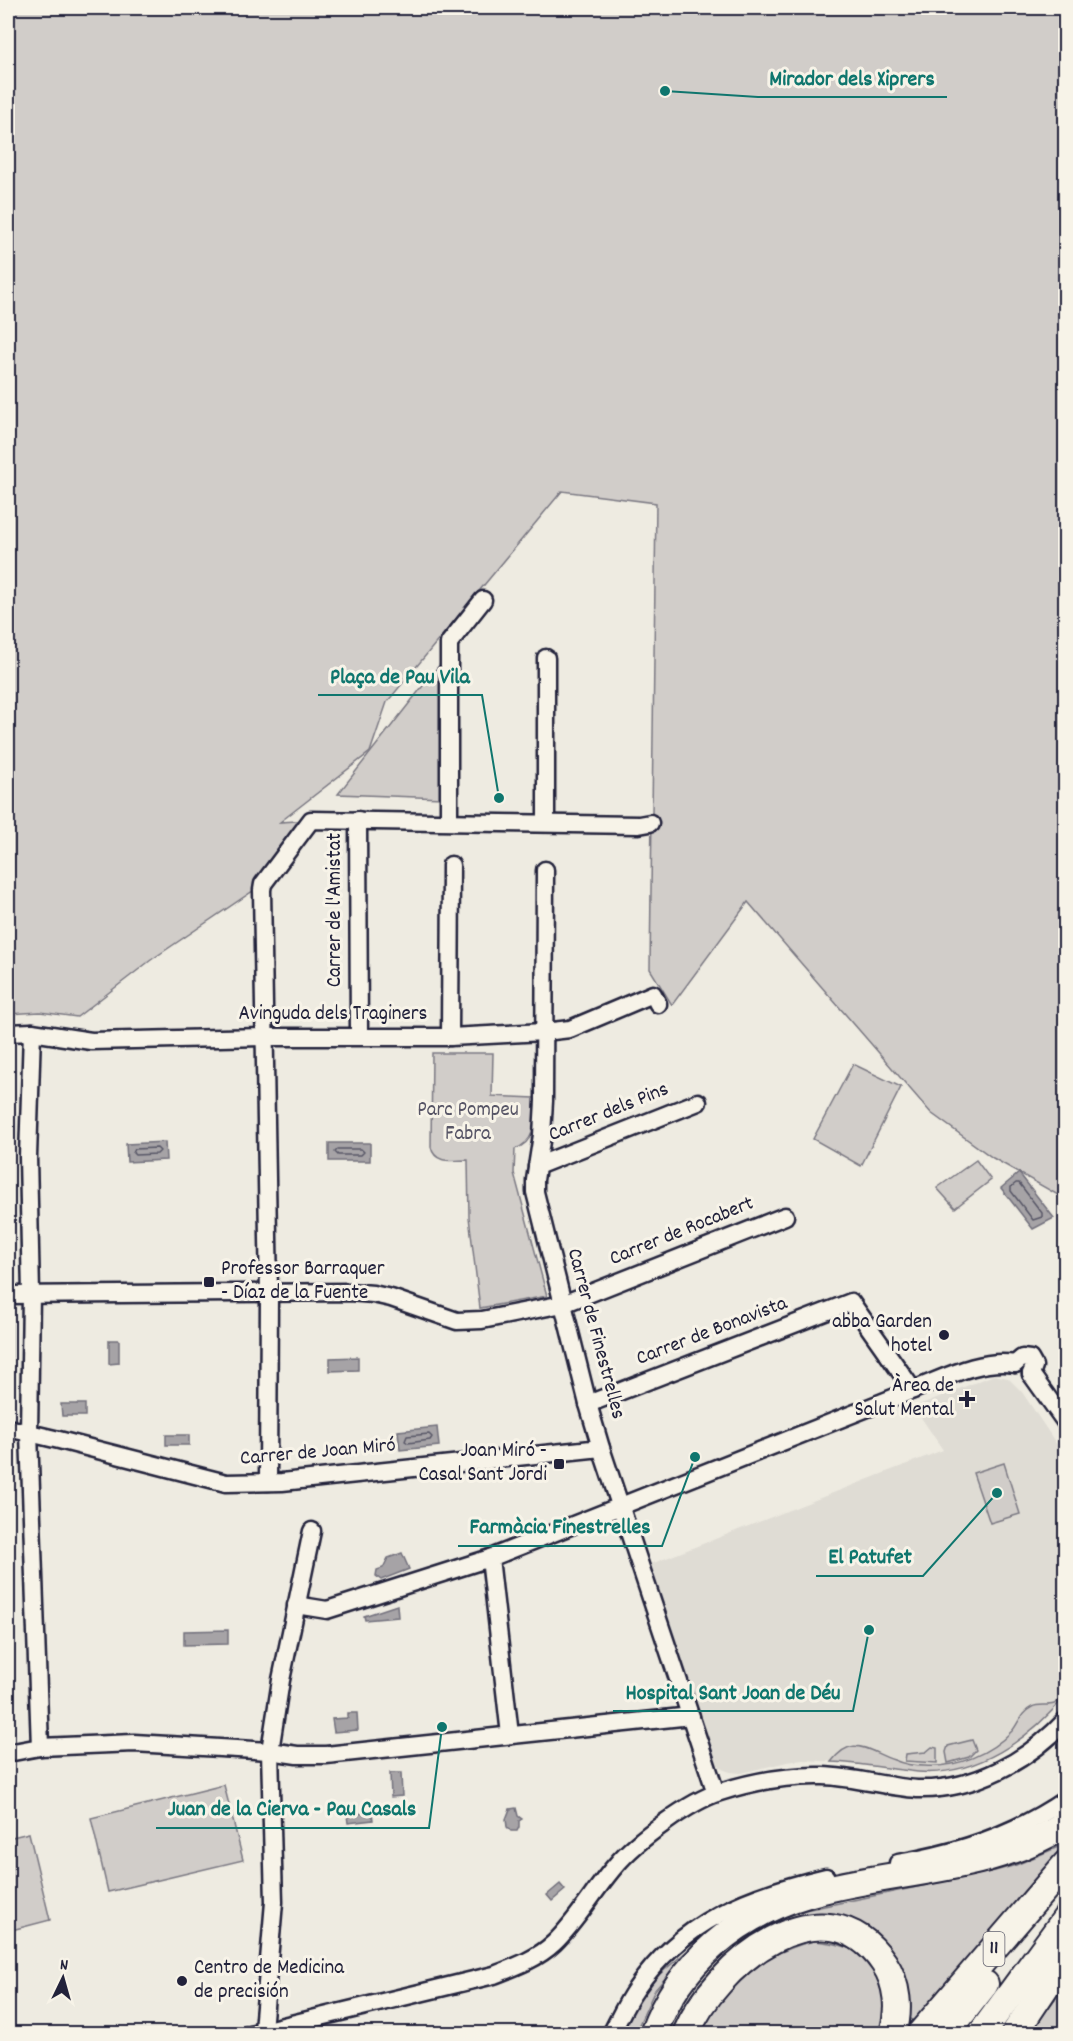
<svg xmlns="http://www.w3.org/2000/svg" width="1073" height="2041" font-family="Dekko,sans-serif">
<style>
.built{fill:#dfdcd4}
.green{fill:#d1cdc9;stroke:#7a7882;stroke-width:1.5}
.water{fill:#a6a3a6;stroke:#716f7b;stroke-width:1.5}
.lines{fill:none;stroke-linecap:round;stroke-linejoin:round}
.shore{stroke:#575666;stroke-width:1.5}
.minor-casing{stroke:#22223b;stroke-width:21}
.highway-casing{stroke:#22223b;stroke-width:30}
.minor{stroke:#f7f3e8;stroke-width:16}
.highway{stroke:#f7f3e8;stroke-width:26}
.poi-dot{fill:#22223b;stroke:#f7f3e8;stroke-width:2}
.labels{text-anchor:middle;dominant-baseline:central;stroke-width:6;stroke-linejoin:round;paint-order:stroke}
.shield{fill:#f7f3e8;stroke:#62616f;stroke-width:1.5}
.shield-label{font-size:20px;font-weight:bold;fill:#22223b}
.street-label{font-size:21px;fill:#22223b;stroke:#f7f3e8}
.park-label{font-size:21px;fill:#575566;stroke:#f7f3e8}
.poi-label{font-size:21px;fill:#22223b;stroke:#f7f3e8;text-anchor:end}
.leader{fill:none;stroke:#0f766e;stroke-width:2}
.callout-dot{fill:#0f766e;stroke:#f7f3e8;stroke-width:2}
.callout-label{font-size:22px;text-anchor:middle;font-weight:bold;fill:#0f766e;stroke:#f7f3e8;stroke-width:6;stroke-linejoin:round;paint-order:stroke}
</style>
<rect width="100%" height="100%" fill="#eeebe1"/>
<filter id="ink" filterUnits="userSpaceOnUse"><feTurbulence type="fractalNoise" baseFrequency=".0167" numOctaves="2"/><feDisplacementMap in="SourceGraphic" scale="12" xChannelSelector="R" yChannelSelector="G"/><feConvolveMatrix kernelMatrix="1 2 1 2 8 2 1 2 1" color-interpolation-filters="sRGB"/></filter>
<g filter="url(#ink)">
<!-- built -->
<path class="built" d="M994 1375 1008 1378 1022 1392 1065 1457V1696L1036 1728 1016 1742 969 1766 945 1771 920 1772 839 1762 803 1760 787 1762 741 1773 730 1772 722 1769 717 1763 712 1753 651 1564 943 1450 914 1407Z"/>
<!-- green -->
<g class="green">
<path d="M8 8H1065V1199L993 1158 931 1113 748 902 672 1005 650 969 656 503 562 491 387 702 370 752 280 822 311 820 263 884 151 960 77 1017 40 1012 8 1014Z"/>
<path d="M444 659 442 798 338 794Z"/>
<path d="M432 1053H493L492 1096 535 1098C534 1119 538 1141 515 1149L514 1173 547 1296 480 1308 469 1217 468 1160C454 1160 435 1165 431 1147Z"/>
<path d="M853 1064 901 1087 861 1166 813 1139Z"/>
<path d="M976 1160 991 1180 955 1208 937 1188Z"/>
<path d="M8 1312 11 1319V1404L8 1410Z"/>
<path d="M1004 1463 1020 1514 990 1523 973 1473Z"/>
<path d="M1065 1696C1031 1738 976 1777 918 1772 889 1769 860 1763 831 1762 853 1733 867 1751 894 1760 903 1764 916 1766 925 1766 957 1768 990 1754 1012 1731 1019 1723 1020 1713 1032 1707 1038 1704 1047 1706 1054 1704 1058 1702 1062 1698 1065 1696Z"/>
<path d="M972 1740 976 1750 969 1757 948 1763 946 1752 948 1746Z"/>
<path d="M932 1747 937 1748V1763L905 1761 906 1754 926 1752Z"/>
<path d="M224 1785 243 1860 108 1892 91 1818Z"/>
<path d="M29 1833 50 1920 8 1931V1838Z"/>
<path d="M1065 1844 914 2021 906 2016 859 1929 752 1938 734 1951 715 1969 686 2004 674 2033 666 2034 681 2001 708 1967 739 1943 770 1923 805 1910 995 1871 1016 1865Z"/>
<path d="M814 1941C851 1944 873 1953 882 1992 885 2006 884 2020 879 2033L697 2034C708 2017 719 1999 732 1984 750 1964 788 1947 814 1941Z"/>
<path d="M693 1946 655 1990 635 2033 618 2034 636 2001 655 1978Z"/>
<path d="M1065 1986V2033H1029Z"/>
</g>
<!-- water -->
<g class="water">
<path d="M165 1142 166 1160 127 1162 126 1144Z"/>
<rect x="329" y="1143" width="41" height="18"/>
<path d="M1019 1173 1054 1218 1033 1229 1001 1188Z"/>
<path d="M109 1340H119V1363L109 1364Z"/>
<path d="M358 1357V1370L330 1371V1358Z"/>
<path d="M61 1404H85V1416H62Z"/>
<path d="M437 1427 439 1446 400 1450 398 1431Z"/>
<rect x="166" y="1435" width="23" height="10"/>
<path d="M402 1553 409 1569 381 1580 376 1576 377 1570 383 1568 388 1558Z"/>
<path d="M397 1605 398 1617 365 1620 364 1616Z"/>
<path d="M228 1630V1644L184 1645V1631Z"/>
<path d="M348 1713H357L358 1730 334 1732 332 1719 348 1718Z"/>
<path d="M390 1773H401L402 1796 391 1797Z"/>
<path d="M516 1808 518 1816 522 1819 519 1821V1827L517 1831H511L507 1827 506 1819 510 1809Z"/>
<path d="M372 1812 373 1820 348 1823 347 1815Z"/>
<path d="M560 1884 565 1890 552 1901 547 1895Z"/>
</g>
<g class="lines">
<!-- shore -->
<g class="shore">
<path d="M157 1148 160 1151 157 1154 135 1155 133 1153 135 1149Z"/>
<path d="M338 1149H361L364 1152 361 1155H338L335 1152Z"/>
<path d="M1016 1183H1019L1042 1213V1217L1033 1220 1011 1191V1187Z"/>
<path d="M429 1434 432 1437 430 1440 408 1443 405 1441 407 1436Z"/>
</g>
<!-- minor casing -->
<g class="minor-casing">
<g id="minor">
<path d="M546 658V823"/>
<path d="M358 820 359 1036"/>
<path d="M449 821V643L483 600"/>
<path d="M545 870 544 1101 542 1135 535 1180V1192L588 1404 601 1448 716 1793"/>
<path d="M32 1032 28 1157 31 1294 29 1433 40 1747"/>
<path d="M8 1033 32 1032 91 1041 264 1037H450L544 1032 570 1029 653 994 658 1004"/>
<path d="M450 1037 451 865"/>
<path d="M537 1166 698 1102"/>
<path d="M8 1295 349 1292 373 1294 391 1298 457 1321 482 1320 563 1304 785 1216"/>
<path d="M1015 1364 1022 1358 1030 1359 1034 1366 1031 1374"/>
<path d="M1031 1374 1066 1423"/>
<path d="M588 1404 851 1302 913 1390"/>
<path d="M8 1428 59 1440 226 1483 282 1482 601 1448"/>
<path d="M268 1482 269 1294 262 890 263 884 311 820 639 825 650 823"/>
<path d="M490 1558 510 1735"/>
<path d="M296 1605 327 1610 490 1558 913 1390C944 1378 981 1358 1015 1364"/>
<path d="M8 1753 40 1747 134 1743 270 1751 297 1755H326L691 1716"/>
<path d="M898 1863C958 1853 1016 1834 1066 1799"/>
<path d="M263 2030 274 1902 270 1751 281 1680 312 1531"/>
<path d="M250 2034 494 1975C515 1967 537 1959 554 1943 578 1920 594 1890 616 1865 636 1841 690 1801 720 1792 752 1782 789 1775 823 1776 855 1777 886 1787 917 1789 973 1791 1028 1761 1066 1720"/>
<path d="M611 2034C619 2019 626 2003 636 1989 682 1921 749 1895 826 1877"/>
</g>
</g>
<!-- highway casing -->
<g class="highway-casing">
<g id="highway">
<path d="M653 2034C679 1962 738 1914 811 1893 897 1869 987 1874 1066 1824"/>
<path d="M686 2034C714 1965 825 1875 884 1963 898 1984 900 2010 893 2034"/>
<path d="M920 2034 1066 1864"/>
<path d="M946 2034 985 1984"/>
<path d="M981 2034 1066 1918"/>
<path d="M1014 2034 1066 1956"/>
</g>
</g>
<!-- minor -->
<use href="#minor" class="minor"/>
<!-- highway -->
<use href="#highway" class="highway"/>
</g>
</g>
<!-- markers -->
<g class="poi-dot">
<rect x="203" y="1276" width="12" height="12" rx="3"/>
<circle cx="944" cy="1335" r="6"/>
<path d="M964 1390h6v6h6v6h-6v6h-6v-6h-6v-6h6z"/>
<rect x="553" y="1458" width="12" height="12" rx="3"/>
<circle cx="182" cy="1981" r="6"/>
</g>
<g class="labels">
<!-- shield labels -->
<rect class="shield" x="983.5" y="1932" width="21" height="34" rx="4.5"/>
<g class="shield-label">
<text x="994" y="1949">11</text>
</g>
<!-- street labels -->
<g class="street-label">
<text transform="translate(336 910) rotate(-90)">Carrer de l'Amistat</text>
<text x="333" y="1015">Avinguda dels Traginers</text>
<text transform="translate(609 1113) rotate(-22)">Carrer dels Pins</text>
<text transform="translate(682 1232) rotate(-22)">Carrer de Rocabert</text>
<text transform="translate(712 1332) rotate(-21)">Carrer de Bonavista</text>
<text transform="translate(595 1334) rotate(75)">Carrer de Finestrelles</text>
<text transform="translate(318 1453) rotate(-5)">Carrer de Joan Miró</text>
</g>
<!-- park labels -->
<g class="park-label">
<text x="468" y="1111">Parc Pompeu<tspan x="468" dy="24">Fabra</tspan></text>
</g>
<!-- poi labels -->
<g class="poi-label">
<text x="221" y="1270" text-anchor="start">Professor Barraquer<tspan x="221" dy="24">- Díaz de la Fuente</tspan></text>
<text x="932" y="1323">abba Garden<tspan x="932" dy="24">hotel</tspan></text>
<text x="954" y="1387">Àrea de<tspan x="954" dy="24">Salut Mental</tspan></text>
<text x="547" y="1452">Joan Miró -<tspan x="547" dy="24">Casal Sant Jordi</tspan></text>
<text x="194" y="1969" text-anchor="start">Centro de Medicina<tspan x="194" dy="24">de precisión</tspan></text>
</g>
</g>
<!-- callouts -->
<path class="leader" d="M665 91L758 97H947M499 798L482 695H318M695 1457L662 1546H458M997 1493L923 1576H816M869 1630L853 1711H613M442 1727L429 1828H156"/>
<g class="callout-dot">
<circle cx="665" cy="91" r="6"/>
<circle cx="499" cy="798" r="6"/>
<circle cx="695" cy="1457" r="6"/>
<circle cx="997" cy="1493" r="6"/>
<circle cx="869" cy="1630" r="6"/>
<circle cx="442" cy="1727" r="6"/>
</g>
<g class="callout-label">
<text x="852" y="85">Mirador dels Xiprers</text>
<text x="400" y="683">Plaça de Pau Vila</text>
<text x="560" y="1533">Farmàcia Finestrelles</text>
<text x="870" y="1563">El Patufet</text>
<text x="733" y="1699">Hospital Sant Joan de Déu</text>
<text x="292" y="1815">Juan de la Cierva - Pau Casals</text>
</g>
<!-- margin -->
<rect width="1073" height="2041" fill="none" stroke="#f7f3e8" stroke-width="30"/>
<rect x="15" y="15" width="1043" height="2011" fill="none" stroke="#22223b" stroke-width="2" filter="url(#ink)"/>
<!-- north arrow -->
<g transform="translate(63 1978) rotate(5)" stroke="#f7f3e8" stroke-width="4.5" paint-order="stroke">
<path d="M0-4.5L10 22L0 15L-10 22Z" fill="#22223b"/>
<text y="-9" font-size="16" font-weight="bold" text-anchor="middle" fill="#22223b">N</text>
</g>
</svg>
